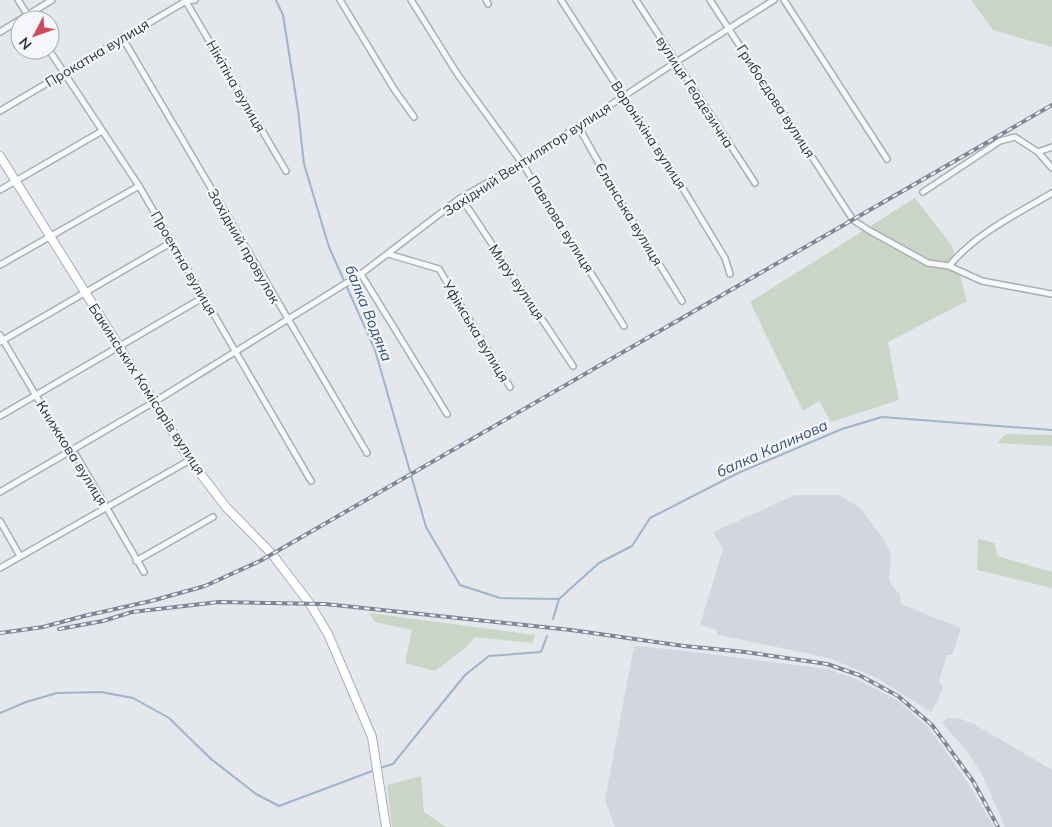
<svg xmlns="http://www.w3.org/2000/svg" width="1052" height="827" font-family="Mulish,sans-serif">
<style>
.built{fill:#d2d6de}
.green{fill:#c9d6c5}
.lines{fill:none;stroke-linecap:round;stroke-linejoin:round}
.stream{stroke:#9fb4cc;stroke-width:2}
.street-casing{stroke:#a9aeb7;stroke-width:8}
.secondary-casing{stroke:#a9aeb7;stroke-width:10}
.street{stroke:#f7f8fa;stroke-width:5}
.secondary{stroke:#fff;stroke-width:8}
.rail-casing{stroke:#7d8696;stroke-width:4}
.rail{stroke:#f4f6f9;stroke-width:2;stroke-dasharray:5.5;stroke-linecap:butt}
.labels{text-anchor:middle;dominant-baseline:central;stroke-width:4.5;stroke-linejoin:round;paint-order:stroke}
.street-label{font-size:14px;fill:#2b3445;stroke:#f4f6f9}
.water-label{font-size:15px;font-style:italic;fill:#34527a;stroke:#f4f6f9}
</style>
<rect width="100%" height="100%" fill="#e4e7ec"/>
<!-- built -->
<g class="built">
<path d="M795 495H839L860 508 883 538 891 554 889 581 900 595 901 604 961 628 952 655H947L939 681 943 687 937 702 931 712 877 678 829 658 718 635 715 629 700 625 723 549 713 532Z"/>
<path d="M634 646 677 650 827 669 856 679 897 700 929 728 968 783 994 827H615L605 800Z"/>
<path d="M947 718 961 719 972 723 1052 770V827H1005L982 774 966 750 942 723Z"/>
</g>
<!-- green -->
<g class="green">
<path d="M971 0H1052V47L993 30Z"/>
<path d="M915 198 952 246 967 301 888 342 899 400 831 422 819 401 803 411 750 302Z"/>
<path d="M1006 434 1052 435V446L997 443Z"/>
<path d="M978 539 995 543 997 556 1052 572V588L977 570Z"/>
<path d="M369 613 535 635 532 643 475 637 464 649 435 671 405 663 412 630 375 622Z"/>
<path d="M421 776 424 812 446 827H392L387 785Z"/>
</g>
<g class="lines">
<!-- stream -->
<g class="stream">
<path d="M276 0 283 15 298 110 304 164 329 247 375 350 426 527 460 585 500 598 559 599"/>
<path d="M553 619 559 599 599 563 632 546 650 518 738 473 842 429 882 417 1052 430"/>
<path d="M0 713 26 702 57 693 101 692 133 698 169 718 211 759 256 794 279 806 375 770"/>
<path d="M380 768 393 764 465 675 489 656 541 652 547 636"/>
</g>
<!-- street casing -->
<g class="street-casing">
<g id="street">
<path d="M18 0 31 20"/>
<path d="M185 0 286 171"/>
<path d="M340 0 394 89 414 117"/>
<path d="M411 0 458 75 522 163 624 326"/>
<path d="M486 0 488 4"/>
<path d="M561 0 679 182 725 258 730 274"/>
<path d="M636 0 755 183"/>
<path d="M710 0 853 220 870 231 928 263 949 266 982 281 1052 294"/>
<path d="M784 0 887 159"/>
<path d="M0 32 52 0"/>
<path d="M122 37 367 453"/>
<path d="M49 50 139 186 311 481"/>
<path d="M0 111 186 1 195 0"/>
<path d="M578 126 619 199 682 301"/>
<path d="M1038 152 1052 147"/>
<path d="M0 190 102 131"/>
<path d="M923 192 1000 141 1015 137 1038 152 1052 168"/>
<path d="M459 199 468 208 573 366"/>
<path d="M388 254 439 269 510 387"/>
<path d="M0 265 139 186"/>
<path d="M949 266C975 234 1017 214 1052 193"/>
<path d="M361 274 447 414"/>
<path d="M0 335 67 448 76 455 144 572"/>
<path d="M0 342 172 242"/>
<path d="M0 416 204 297"/>
<path d="M0 492 154 402 361 274 459 199 522 163 676 62 774 0"/>
<path d="M0 521 20 556"/>
<path d="M136 561 213 517"/>
<path d="M0 568 190 460"/>
</g>
</g>
<!-- secondary casing -->
<g class="secondary-casing">
<path id="secondary" d="M0 156 190 460 226 507 272 554 310 604 328 634 372 737 386 827"/>
</g>
<!-- street -->
<use href="#street" class="street"/>
<!-- secondary -->
<use href="#secondary" class="secondary"/>
<!-- rail casing -->
<g class="rail-casing">
<g id="rail">
<path d="M59 629 103 621 132 612 219 602 325 604 571 630 684 646 745 652 827 664 859 675 898 696 932 725 973 781 998 827"/>
<path d="M0 633 43 627 84 616 151 601 205 586 260 561 1052 105"/>
</g>
</g>
<!-- rail -->
<use href="#rail" class="rail"/>
</g>
<g class="labels">
<!-- street labels -->
<g class="street-label">
<text transform="translate(97 53) rotate(-31)">Прокатна вулиця</text>
<text transform="translate(236 86) rotate(60)">Нікітіна вулиця</text>
<text transform="translate(695 92) rotate(57)">вулиця Геодезична</text>
<text transform="translate(776 101) rotate(57)">Грибоєдова вулиця</text>
<text transform="translate(649 135) rotate(57)">Вороніхіна вулиця</text>
<text transform="translate(527 159) rotate(-33)">Західний Вентилятор вулиця</text>
<text transform="translate(629 214) rotate(59)">Єланська вулиця</text>
<text transform="translate(561 224) rotate(58)">Павлова вулиця</text>
<text transform="translate(244 246) rotate(60)">Західний провулок</text>
<text transform="translate(184 263) rotate(60)">Проектна вулиця</text>
<text transform="translate(517 282) rotate(56)">Миру вулиця</text>
<text transform="translate(476 331) rotate(59)">Уфімська вулиця</text>
<text transform="translate(147 389) rotate(57)">Бакинських Комісарів вулиця</text>
<text transform="translate(72 453) rotate(58)">Книжкова вулиця</text>
</g>
<!-- water labels -->
<g class="water-label">
<text transform="translate(369 313) rotate(68)">балка Водяна</text>
<text transform="translate(772 448) rotate(-24)">балка Калинова</text>
</g>
</g>
<!-- north arrow -->
<g transform="translate(35 35) rotate(229)"><circle r="24" fill="#f4f6f9" stroke="#a4a8b1"/>
<path d="M0-4L9 19L0 12L-9 19Z" fill="#d1495b"/>
<text y="-8" font-size="14" font-weight="bold" text-anchor="middle" fill="#2b3445">N</text>
</g>
</svg>
